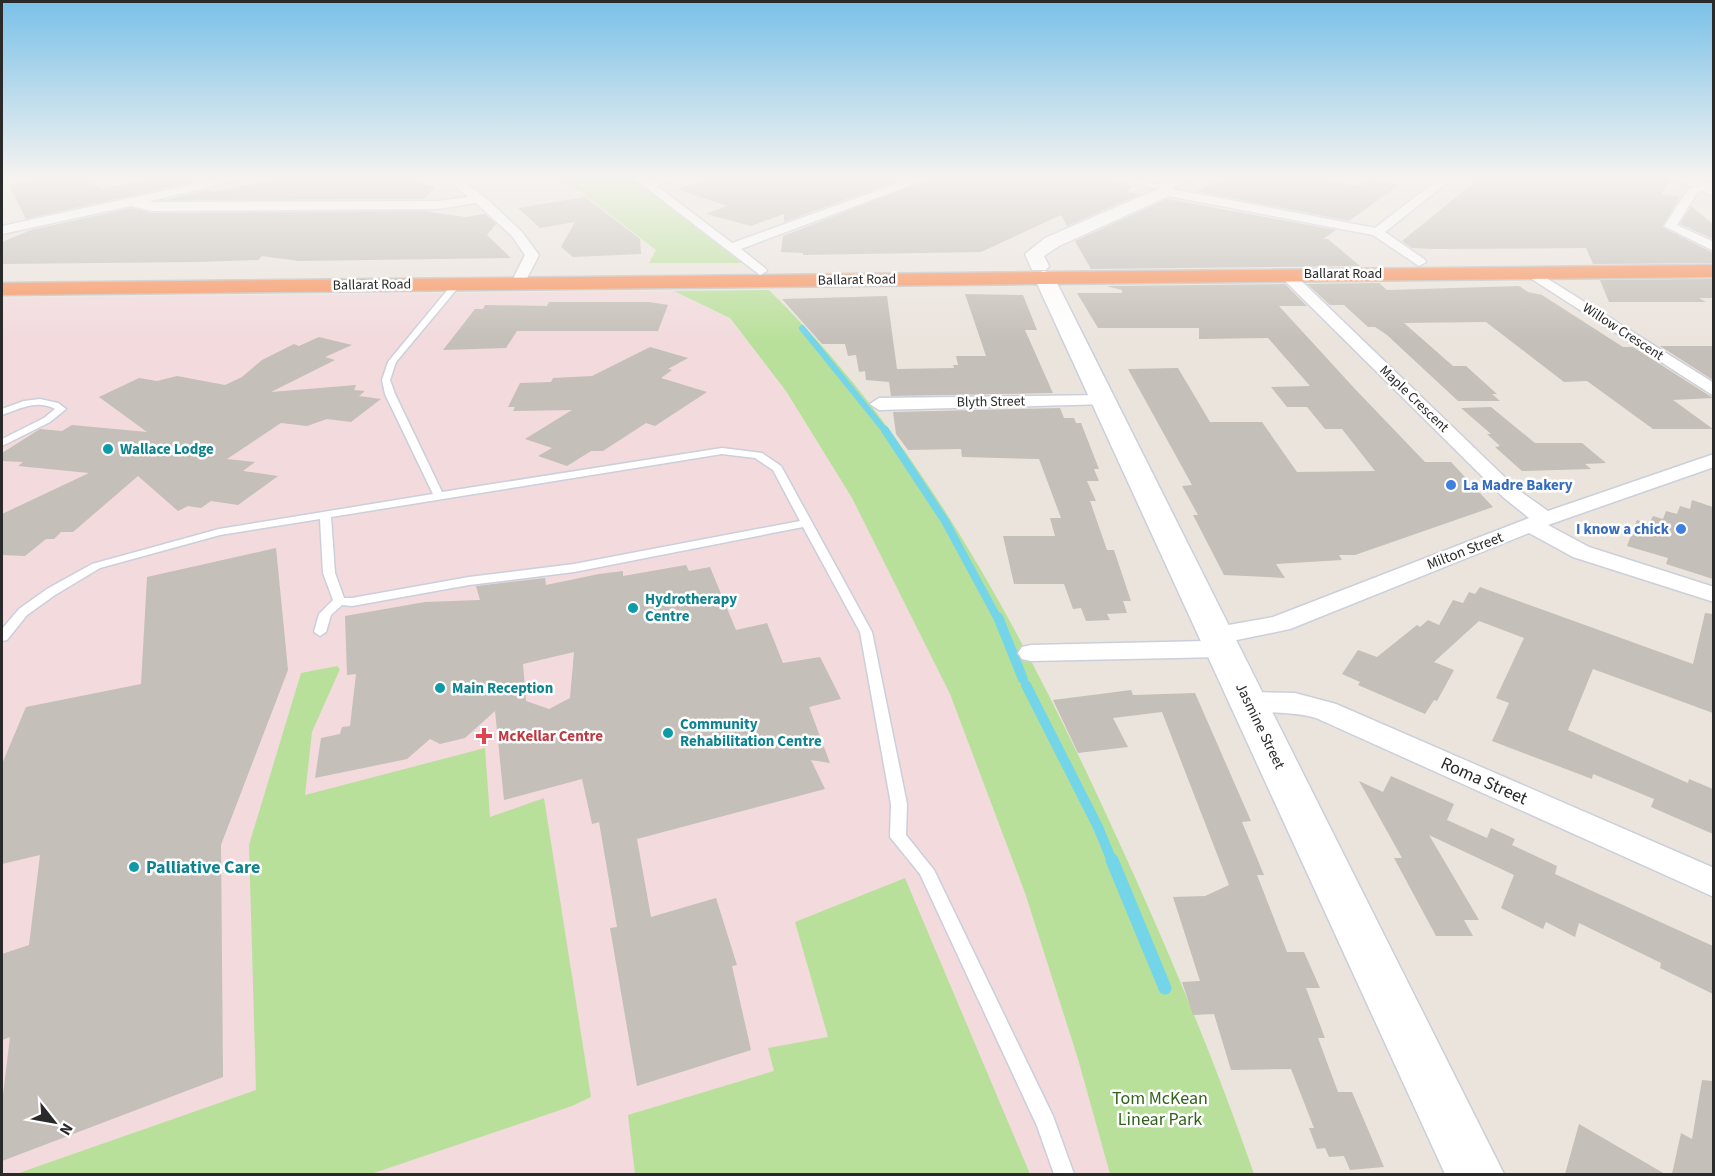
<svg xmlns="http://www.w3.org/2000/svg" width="1715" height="1176" font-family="'Source Sans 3',sans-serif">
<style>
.medical{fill:#f2dadd}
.green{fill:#b9e09b}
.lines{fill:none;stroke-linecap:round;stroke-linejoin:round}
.stream-far3{stroke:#74d5e9;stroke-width:6}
.stream-far2{stroke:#74d5e9;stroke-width:8}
.stream-far1{stroke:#74d5e9;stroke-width:10}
.stream{stroke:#74d5e9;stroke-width:13}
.building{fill:#c4bfb8;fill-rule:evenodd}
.lane-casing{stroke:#cbcfdb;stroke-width:3}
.street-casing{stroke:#cbcfdb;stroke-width:3}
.secondary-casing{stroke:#cbcfdb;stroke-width:3}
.highway-casing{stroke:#c3c3c3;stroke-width:3}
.lane{fill:#fff;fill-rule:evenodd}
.street{fill:#fff;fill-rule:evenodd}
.secondary{fill:#fff;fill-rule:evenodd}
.highway{fill:#f7915c;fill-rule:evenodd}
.culture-dot{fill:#0f9aa8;stroke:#fff;stroke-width:2}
.shop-dot{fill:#3f7fe0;stroke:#fff;stroke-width:2}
.health-dot{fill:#e0444e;stroke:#fff;stroke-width:2}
.labels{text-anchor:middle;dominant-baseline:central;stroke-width:5;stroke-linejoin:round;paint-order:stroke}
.far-street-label{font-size:14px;fill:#2a2a2a;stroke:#fff}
.culture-label{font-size:15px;font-weight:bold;fill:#0d838f;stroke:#fff;text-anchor:start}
.shop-label{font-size:15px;font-weight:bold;fill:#366cbe;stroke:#fff;text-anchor:start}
.street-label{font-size:15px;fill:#2a2a2a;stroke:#fff}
.health-label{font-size:15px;font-weight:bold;fill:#be3a42;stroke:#fff;text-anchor:start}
.near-street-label{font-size:18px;fill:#2a2a2a;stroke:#fff}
.near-culture-label{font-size:18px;font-weight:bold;fill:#0d838f;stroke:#fff;text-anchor:start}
.near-park-label{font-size:18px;fill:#32641d;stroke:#fff}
</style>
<rect width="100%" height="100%" fill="#ebe4dd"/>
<!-- medical -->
<path class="medical" d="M674 291 729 318 786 391 852 498 950 694 1025 893 1078 1059 1110 1174H2V298Z"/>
<!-- green -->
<g class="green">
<path d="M555 176H629L746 263H649L656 250 582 193Z"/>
<path d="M769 290C913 432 1008 606 1094 788 1153 914 1209 1043 1254 1174H1110L1078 1059 1025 893 950 694 852 498 786 391 730 318 674 291Z"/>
<path d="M337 666 340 669 312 732 305 795 485 748 490 817 544 798 591 1097 572 1106 371 1174H16L256 1090 249 845 301 673Z"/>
<path d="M905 878 1030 1174H635L628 1115 774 1071 768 1048 828 1037 795 922Z"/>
</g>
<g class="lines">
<!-- stream-far3 -->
<path class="stream-far3" d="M802 328 886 432"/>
<!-- stream-far2 -->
<path class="stream-far2" d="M885 430 945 521 998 619"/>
<!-- stream-far1 -->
<g class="stream-far1">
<path d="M998 617 1023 679"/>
<path d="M1026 685 1098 827 1112 861"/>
</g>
<!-- stream -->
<path class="stream" d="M1112 860 1165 988"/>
</g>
<!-- building -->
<g class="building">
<path d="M53 176H85L86 180 102 189 165 176H179L192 182 26 219 9 185Z"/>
<path d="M294 176H401L435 188 423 199 166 200 208 190 213 192Z"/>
<path d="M719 176H845L855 179 891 176 902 179 784 222V214L751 226 706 214 727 206 677 189Z"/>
<path d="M937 176H1096L1133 186 1127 191 1141 194 1067 226 1061 215 981 252 803 255V253L781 252 783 236Z"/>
<path d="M1231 176 1277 179 1282 176H1306L1358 186 1368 179 1399 185 1349 221 1196 191Z"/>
<path d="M1482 176H1628L1670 179 1661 194 1680 197 1662 227 1713 253V263L1593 264 1586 248 1434 249 1412 248 1402 241Z"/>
<path d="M585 197 640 239 641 254 573 257 561 247 575 222 540 228 518 208Z"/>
<path d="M1167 199 1336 230 1323 239H1328L1360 266 1091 269 1075 241Z"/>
<path d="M1691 206 1713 224V239L1680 224Z"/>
<path d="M131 208 152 213 423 211 465 217 485 214 496 224 487 235 511 258 299 261 262 256 258 260 198 262 2 264V242L31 230Z"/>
<path d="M1713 279V298H1699L1706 302H1609L1600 280Z"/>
<path d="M1379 283 1387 290 1519 286 1528 292 1542 295 1623 347H1633L1713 398 1673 400 1713 429H1653L1587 381 1564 382 1486 322 1404 323 1453 366H1466L1497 394H1492L1500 401H1458L1387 335 1375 327H1368L1344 305H1330L1307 284Z"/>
<path d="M1285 284 1307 306H1279L1355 389 1425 462H1451L1493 507 1355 555H1339L1342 560 1276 564 1285 578 1224 575 1193 515H1198L1182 486 1192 485 1128 369 1178 368 1210 422H1262L1297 472 1375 471 1342 429H1325L1307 407H1287L1271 387 1310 386 1268 338 1199 339V328H1098L1077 293H1122V290L1106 286Z"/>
<path d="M965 294 1023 295 1037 330H1025L1053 393 891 396 889 382 866 380 865 371 859 372 856 355 848 356 845 344H822L782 299 887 296 897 369 954 368 953 365H958L956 356H986Z"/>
<path d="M549 302H649L668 305 658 331H517L506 348 443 350 475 309H483L485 305 547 306Z"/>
<path d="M319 337 352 345 325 357 335 360 271 392 356 385 354 390 365 391 359 396 381 399 351 422 327 419 307 426 281 423 227 459 255 462 243 471 278 476 238 505 211 501 201 508 188 506 178 511 138 476 73 532H61L54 539H46L25 556 2 555V514L89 473 18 466 23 462 2 461V453L40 429 62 431 72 425 147 432 99 397 139 378 157 381 177 376 225 385 242 377 262 360 294 344 299 346Z"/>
<path d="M1660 346H1713V380Z"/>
<path d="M650 347 688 358 668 369 672 370 661 378 707 392 655 426 646 423 603 451H591L567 466 538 456 552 448 525 439 572 410 513 411 515 407H508L520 383 551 382 553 378 592 376Z"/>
<path d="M1491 407 1535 443H1582L1606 463 1585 464 1591 469 1522 471 1495 447 1500 446 1487 434H1491L1461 408Z"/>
<path d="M1060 408 1064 418H1074L1076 423H1081L1099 469H1094L1099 481H1087L1096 501H1090L1107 550H1114L1131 601H1123L1127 613 1107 614 1110 620 1086 621 1081 608 1073 609 1064 584H1014L1003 536H1055L1050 518H1061L1039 459 962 457 961 449 908 450 896 434 893 412Z"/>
<path d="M1692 500 1713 507V579L1666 564 1668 558 1627 546 1637 520 1649 524 1653 516 1663 519 1666 511 1677 514 1680 506 1690 509Z"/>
<path d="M276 548 288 670 221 845 223 1077 2 1161V1103L10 1037 2 1040V954L29 945 40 855 2 864V764L26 707 141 684 147 577Z"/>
<path d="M686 565 689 571 710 567 736 630 767 623 783 663 820 657 841 699 809 707 830 763 811 760 825 789 637 839 651 917 716 898 737 965 732 966 751 1050 637 1086 610 928 617 927 599 822 592 824 582 779 504 800 495 711 465 738 440 744 430 739 407 759 315 778 321 738 340 734 342 727 350 726 356 674 347 675 345 616 425 602 480 600 476 586 545 578 546 585 599 574 623 571V576ZM574 652 570 698 549 709 526 701 523 664Z"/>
<path d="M1480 587 1693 664 1705 613 1713 614V713L1593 669 1568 730 1688 783 1689 779 1713 789V834L1651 807 1654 799 1593 774 1592 779 1492 741 1509 703 1496 698 1524 638 1479 621 1434 662 1454 670 1437 701 1434 700 1425 714 1358 685 1360 682 1342 674 1358 650 1377 657 1417 625 1420 627 1428 620 1439 625 1453 600 1463 603 1469 592 1475 594Z"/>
<path d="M1131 690 1133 695 1195 693 1251 821 1242 822 1264 875H1257L1287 952H1304L1320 988H1306L1325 1038H1318L1338 1092H1352L1384 1167 1350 1170 1344 1156 1329 1157 1325 1148 1317 1149 1309 1128H1314L1291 1069 1231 1070 1214 1014 1193 1015 1182 982 1200 981 1173 897 1205 896 1229 885 1162 712 1113 718 1128 747 1078 753 1053 700Z"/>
<path d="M1391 776 1454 804 1447 820 1487 838 1491 828 1515 839 1512 845 1557 866 1555 874 1713 946V994L1660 968 1661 963 1579 923 1575 937 1546 922 1543 929 1501 908 1514 875 1429 835 1479 920H1464L1473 936H1436L1394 858H1402L1359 781 1383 792Z"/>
<path d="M1702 1080 1713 1081V1174H1672L1681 1133 1692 1139Z"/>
<path d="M1579 1124 1665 1174H1565Z"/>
</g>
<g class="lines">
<!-- lane casing -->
<g class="lane-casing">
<g id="lane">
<path d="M1704 176H1714V180L1702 179Z"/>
<path d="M454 282 461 284 396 362 390 380 395 394 442 492 722 448 762 453 781 466 872 632 907 804 906 835 934 870 1053 1116 1074 1174H1054L1037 1126 920 874 890 837 891 804 860 632 803 527 574 572 469 585 352 606 342 605 331 615 326 632 320 636 314 632 319 614 333 600 323 573 320 519 220 535 100 568 55 595 27 615 7 640 2 641V629L19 609 47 589 92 564 219 529 433 494 385 394 382 380 388 362ZM722 454 755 458 773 470 800 521 574 564 469 577 352 598H344L335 573 331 517Z"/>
<path d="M40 399 58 403 66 409 50 422 2 446V439L44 418 55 409C37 399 19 409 2 415V409L24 401Z"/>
</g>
</g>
<!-- street casing -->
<g class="street-casing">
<g id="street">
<path d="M231 176H254L147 202 438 201 468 197 443 176H456L487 199 521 231 539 255 523 286H513L511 283 525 255 512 236 476 203 438 209 152 211 131 206 2 234V226Z"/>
<path d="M631 176H644L650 181 664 176H682L657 186 732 243 918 176H935L741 249 765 268 767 271 760 275Z"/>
<path d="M1098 176H1124L1164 186 1158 189Z"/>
<path d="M1442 176H1455L1385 232 1424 259 1426 262 1419 266 1373 235 1168 196 1162 192 1168 188 1375 228Z"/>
<path d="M1704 183 1710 187 1697 193 1677 225 1714 242V251L1664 226 1689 188Z"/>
<path d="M1532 269 1714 383V396L1527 276 1525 273Z"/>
<path d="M1286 270 1291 271 1517 489 1548 511 1714 454V467L1548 525 1589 547 1714 587V602L1573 557 1529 533 1290 629 1227 642 1235 649 1231 655 1222 657 1031 661 1022 659 1018 653 1022 647 1031 645 1207 641 1202 635 1206 629 1273 617 1529 518 1503 497 1281 277 1279 274 1281 271Z"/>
<path d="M1103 395 1112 400 1109 404 879 410 870 404 879 398Z"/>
<path d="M1248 692 1295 693 1336 704 1714 868V897L1316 718C1289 710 1264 715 1238 708L1234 701 1238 694Z"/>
</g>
</g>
<!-- secondary casing -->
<g class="secondary-casing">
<g id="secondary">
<path d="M1174 176H1197L1171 189 1173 192 1171 195 1059 246 1044 256 1049 266 1046 270H1032L1025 254 1045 238 1158 189 1156 186Z"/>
<path d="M1668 176H1691L1714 185V196Z"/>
<path d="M1044 271 1051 273 1054 277 1504 1174H1445L1034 277 1037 273Z"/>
</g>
</g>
<!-- highway casing -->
<g class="highway-casing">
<path id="highway" d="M1714 265V277L2 295V283Z"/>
</g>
<!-- lane -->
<use href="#lane" class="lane"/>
<!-- street -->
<use href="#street" class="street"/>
<!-- secondary -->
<use href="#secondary" class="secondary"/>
<!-- highway -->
<use href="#highway" class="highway"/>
</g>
<!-- sky -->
<linearGradient id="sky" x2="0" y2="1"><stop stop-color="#79c1e8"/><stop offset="0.52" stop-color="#f6f3f0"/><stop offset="1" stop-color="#f6f3f0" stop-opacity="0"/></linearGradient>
<rect width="1715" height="341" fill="url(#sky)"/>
<!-- markers -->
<g class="culture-dot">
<circle cx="108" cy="449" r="6"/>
<circle cx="633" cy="608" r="6"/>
<circle cx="440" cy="688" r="6"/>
<circle cx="668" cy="733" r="6"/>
<circle cx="134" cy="867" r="6"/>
</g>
<g class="shop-dot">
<circle cx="1451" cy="485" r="6"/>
<circle cx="1681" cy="529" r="6"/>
</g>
<path class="health-dot" d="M481 727h6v6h6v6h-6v6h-6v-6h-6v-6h6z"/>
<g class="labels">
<!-- far-street labels -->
<g class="far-street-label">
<text x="1343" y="274">Ballarat Road</text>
<text transform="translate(857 280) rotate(-1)">Ballarat Road</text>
<text transform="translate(372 285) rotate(-1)">Ballarat Road</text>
<text transform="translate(1623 332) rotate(33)">Willow Crescent</text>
<text transform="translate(1414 399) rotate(44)">Maple Crescent</text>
<text transform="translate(991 402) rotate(-1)">Blyth Street</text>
</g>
<!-- culture labels -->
<g class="culture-label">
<text x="120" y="449">Wallace Lodge</text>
<text x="645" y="599">Hydrotherapy<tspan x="645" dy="17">Centre</tspan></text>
<text x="452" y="688">Main Reception</text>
<text x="680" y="724">Community<tspan x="680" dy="17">Rehabilitation Centre</tspan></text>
</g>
<!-- shop labels -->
<g class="shop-label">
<text x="1463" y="485">La Madre Bakery</text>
<text x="1669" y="529" text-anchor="end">I know a chick</text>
</g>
<!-- street labels -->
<g class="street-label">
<text transform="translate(1465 551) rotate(-21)">Milton Street</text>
<text transform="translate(1260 726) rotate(64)">Jasmine Street</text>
</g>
<!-- health labels -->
<g class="health-label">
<text x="498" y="736">McKellar Centre</text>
</g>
<!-- near-street labels -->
<g class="near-street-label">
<text transform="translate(1484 781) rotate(24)">Roma Street</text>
</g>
<!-- near-culture labels -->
<g class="near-culture-label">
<text x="146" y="867">Palliative Care</text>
</g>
<!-- near-park labels -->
<g class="near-park-label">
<text x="1160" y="1098">Tom McKean<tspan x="1160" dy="21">Linear Park</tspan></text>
</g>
</g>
<!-- border -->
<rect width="1715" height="1176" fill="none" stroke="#2a2a2a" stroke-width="6"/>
<!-- north arrow -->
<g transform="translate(54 1122) rotate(121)" stroke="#ffffff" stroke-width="4.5" paint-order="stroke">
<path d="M0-4.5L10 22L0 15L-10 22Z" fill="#2a2a2a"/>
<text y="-9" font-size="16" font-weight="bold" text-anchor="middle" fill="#2a2a2a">N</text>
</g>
</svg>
